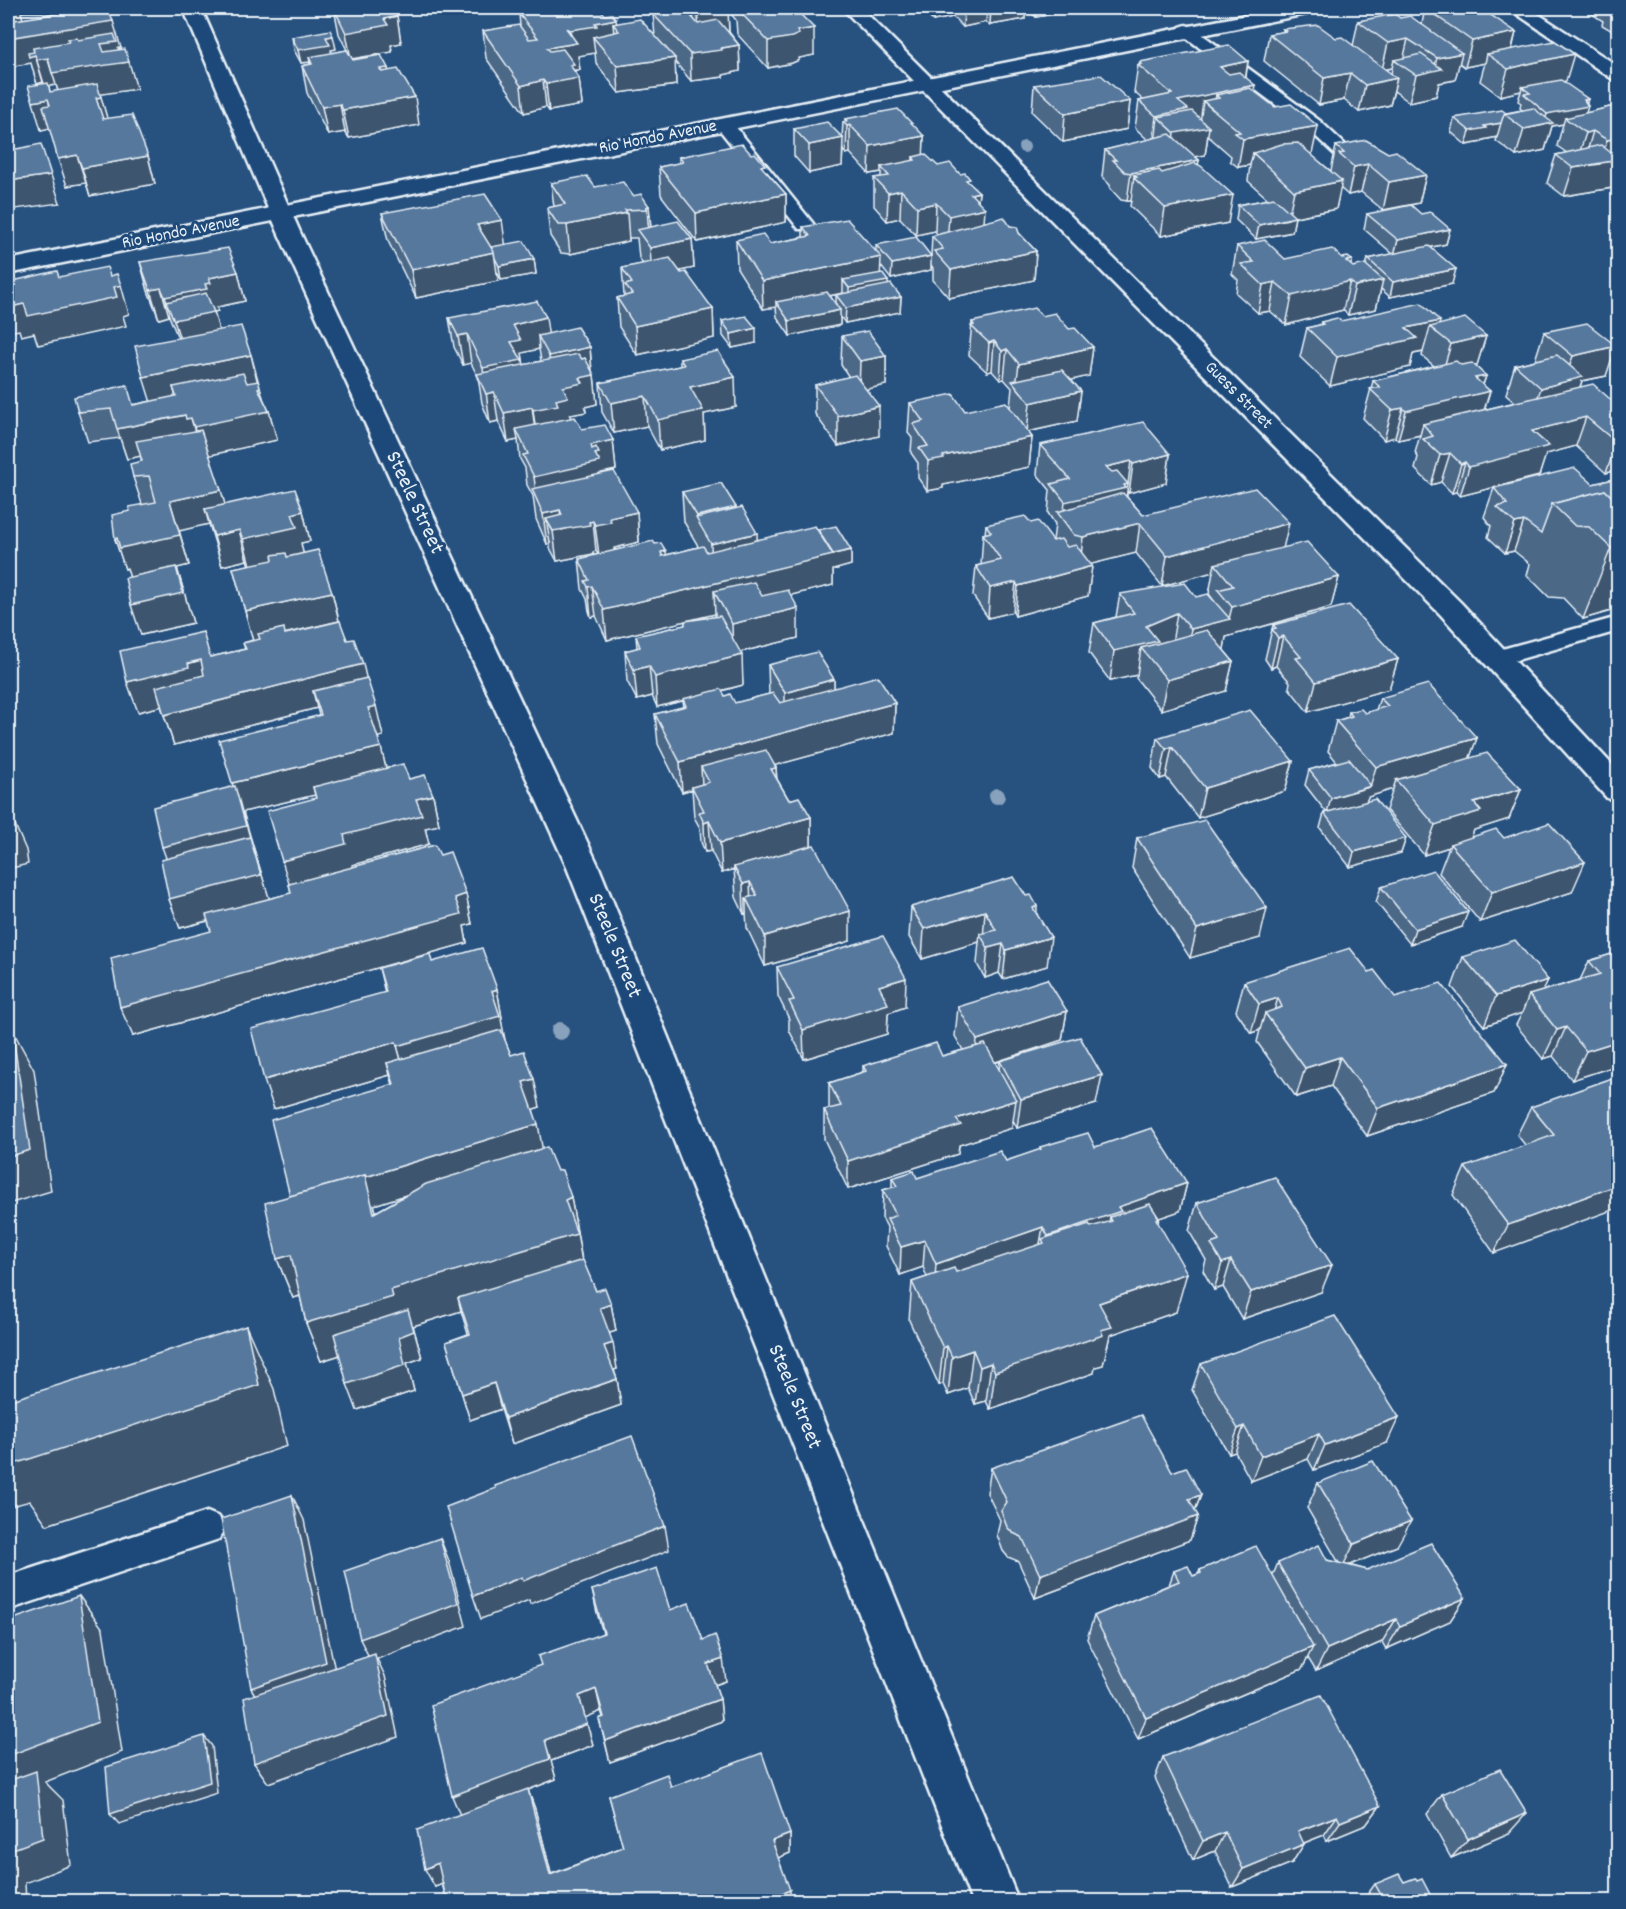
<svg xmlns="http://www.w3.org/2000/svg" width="1626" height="1909" font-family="Dekko,sans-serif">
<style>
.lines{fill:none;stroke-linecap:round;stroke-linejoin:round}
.service-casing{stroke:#e8f1f8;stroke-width:5}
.minor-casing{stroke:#e8f1f8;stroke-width:5}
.tertiary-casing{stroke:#e8f1f8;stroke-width:5}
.service{fill:#1f4a7a;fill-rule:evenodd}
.minor{fill:#1f4a7a;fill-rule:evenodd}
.tertiary{fill:#1f4a7a;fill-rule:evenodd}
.tree{fill:#88a1bc}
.wall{fill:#4b6787;stroke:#e8f1f8;stroke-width:1.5;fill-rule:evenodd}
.shaded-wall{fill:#3d546e;stroke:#e8f1f8;stroke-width:1.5}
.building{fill:#57789d;stroke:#e8f1f8;stroke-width:1.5}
.labels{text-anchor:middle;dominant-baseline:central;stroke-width:6;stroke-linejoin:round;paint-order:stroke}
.far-street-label{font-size:18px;fill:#e8f1f8;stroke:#1f4a7a}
.street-label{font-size:22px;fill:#e8f1f8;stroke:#1f4a7a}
</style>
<rect width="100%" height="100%" fill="#27517f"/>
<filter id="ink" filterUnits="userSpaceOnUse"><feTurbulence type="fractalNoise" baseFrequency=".0167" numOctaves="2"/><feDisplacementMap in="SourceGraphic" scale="12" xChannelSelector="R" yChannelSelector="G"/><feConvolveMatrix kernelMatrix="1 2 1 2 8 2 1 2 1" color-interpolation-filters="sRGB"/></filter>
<g filter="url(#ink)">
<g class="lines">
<!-- service casing -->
<g class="service-casing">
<g id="service">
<path d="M1186 25 1192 27 1320 121 1353 152 1356 156 1353 160H1341L1308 129 1180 33 1178 30 1180 27Z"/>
<path d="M725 120 731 121 811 221 814 225 811 229H799L719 129 717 125Z"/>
<path d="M1618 617V631L1496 666 1488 663 1484 658 1488 653Z"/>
<path d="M207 1512 219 1517 224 1528 219 1539 8 1610V1576Z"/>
</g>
</g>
<!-- minor casing -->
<g class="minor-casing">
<g id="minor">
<path d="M183 8H201L300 232 598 865 1019 1902H972L566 865 278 232Z"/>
<path d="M842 8H861L1461 603 1618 771V801L1607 798 1441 615Z"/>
<path d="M1508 8H1529L1618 66V80L1611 78Z"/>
</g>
</g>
<!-- tertiary casing -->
<g class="tertiary-casing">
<path id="tertiary" d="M1281 8H1316L1307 14 8 274V260Z"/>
</g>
<!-- service -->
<use href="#service" class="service"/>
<!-- minor -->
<use href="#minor" class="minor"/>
<!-- tertiary -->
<use href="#tertiary" class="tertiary"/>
</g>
<!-- trees -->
<g class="tree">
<circle cx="1024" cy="147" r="6"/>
<circle cx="997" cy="796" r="8"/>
<circle cx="560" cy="1031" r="9"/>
</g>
<!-- wall -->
<g class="wall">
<path d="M8 8H88H87L121 48H118L119 50 137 89 100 94 107 119 148 156 155 184 90 196 86 183 67 186 50 128 41 130 43 82 37 84 31 63 8 67ZM22 12 57 13 23 19 21 13ZM56 85 58 91 50 92 49 86Z"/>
<path d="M334 8 397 16 401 43 391 45 392 52 352 59 353 60 389 71 419 125 349 138 345 132 328 135 307 93 302 66 310 64V62L301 63 294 50 292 37 336 49 331 50 332 53 347 50 339 34Z"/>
<path d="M651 8H794L814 55 799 58V60L792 63 768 68 737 34 736 20 730 13V10H728L729 32 739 45 740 71 723 75V77L691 81 675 62 676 85 619 93 596 63 595 53 578 56 580 70H575V72L579 78 582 105 549 111 546 107 524 113 486 58 483 31 520 26 519 14 552 12V9L594 10 605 15 616 23 655 36 653 14 656 13Z"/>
<path d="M919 8H1071L1070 11 1036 17 1026 9 1025 19 990 25 986 22 963 27 953 17 933 21Z"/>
<path d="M1425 8 1516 32 1512 50 1566 81 1564 82 1587 104 1586 113 1618 105 1612 188 1564 196 1547 183 1556 155 1567 153 1557 146 1563 124 1552 126 1545 150 1516 156 1496 141 1497 137 1483 140 1482 142 1466 145 1451 132 1454 118 1506 113 1522 110 1520 108 1521 103 1518 101 1521 91 1500 96 1480 81 1485 63 1465 67 1459 63 1455 80 1439 83 1436 96 1409 102 1394 91 1390 105 1359 112 1344 100 1319 105 1264 61 1269 34 1283 32V29L1336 38 1353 46 1358 21 1400 18 1422 24ZM1392 68 1391 74 1384 69Z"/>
<path d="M1583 8H1618V31L1614 32 1602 25 1603 21Z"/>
<path d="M1248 61 1246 77 1254 91 1312 154H1310L1331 171 1336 146 1426 175 1419 203 1383 210 1361 192 1348 195 1340 188 1336 209 1295 217 1292 232 1256 239 1236 220 1238 205 1268 199 1248 181 1250 165 1238 167 1230 161 1231 156 1208 136 1205 155 1195 156 1199 160 1198 164 1228 223 1161 236 1130 206 1131 201H1127L1121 200 1110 188V185L1102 177 1105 150 1148 140 1135 128 1139 101 1143 100 1134 92 1138 65 1140 64V62Z"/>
<path d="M1034 85 1130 101 1127 129 1063 142 1032 112Z"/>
<path d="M845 119 924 136 923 155 938 166 970 184 979 192 978 201 984 222 1010 226 1019 233 1036 251 1034 280 949 298 933 280V268L931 265V270L891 279 880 265V273L888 284 901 297 900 312 845 323 840 316V325L790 336 777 317 776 307 763 309 737 268 736 240 770 244 803 237V227L876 252V245L931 255 932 236 938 235 935 231 916 235 900 218 887 221 874 206V178L881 177V172L869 174 850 153 846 154 843 150 842 166 809 173 794 156V129L842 138 843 122H845ZM843 293 836 295V304L830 296Z"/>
<path d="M679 157 766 171 786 194V222L697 242 661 195 659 167 679 163Z"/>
<path d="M551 183 595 187 633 196 649 206 651 227 692 239 694 268 680 271 713 309 714 338 637 355 619 327 617 298 624 296 622 268 643 264 639 258 637 238H629V241L570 254 561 253 550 236 547 208 554 207Z"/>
<path d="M382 213 505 245 534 259 536 274 501 280 497 272 498 281 416 298 388 241Z"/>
<path d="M1367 214H1421L1450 229 1446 244 1431 247 1452 284 1390 297 1381 289 1376 309 1348 315 1343 310 1286 325 1270 311 1258 313 1236 293 1238 280 1232 274 1237 246 1285 259 1342 258 1352 260 1350 265 1353 267 1366 265 1368 259 1393 254 1364 229Z"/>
<path d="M140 262 238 272 245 301 217 307 218 311 214 312 219 330 251 355 263 398 269 411 277 440 209 455 225 505 303 511 310 541 301 543 303 554 332 592 339 621 347 640 366 678 383 736 378 737 386 768 409 779 433 795 439 825 425 828 429 844 352 865 353 867 440 855 466 894 472 924 464 926 467 943 133 1036 211 931 208 921 180 928 169 899 167 859 233 787 319 715 317 708 174 745 161 706 138 712 211 657 245 649 243 643 253 640 233 568 249 565 247 560 222 566 209 524 179 530 189 565 177 568 193 623 141 635 130 577 127 568 125 569 115 539 130 511 142 504 133 477 142 461 140 456 127 459 120 438 88 442 78 412 133 405 151 401 178 338 169 316 159 319 148 291ZM315 795 316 798 289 884 291 893 269 899 243 812Z"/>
<path d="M1042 316 1069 329 1093 347 1089 376 1071 380 1081 391 1077 421 1028 432 1032 437 1029 467 943 485V488L927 491 918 478V463L911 453 912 438 908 433 910 403 965 411 1010 407 1012 388 1004 379 1000 380 992 371 987 372 969 355 972 322Z"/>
<path d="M449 318 590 347 592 371 594 375 597 404 585 407 586 412 570 415 571 418 582 429 613 440 616 470 601 474 637 512 639 542 614 548V550L655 544 666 555 698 547 697 544 684 522 682 492 736 509 758 540 818 530 851 550V565L833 570V585L791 595 798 638 740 652 743 685 722 691 725 696 735 703 769 694 768 665 834 679V688L895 703 894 733 775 765 776 768 777 779 789 800 811 817V846L850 941 765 966 747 928 746 913 744 914 736 897 734 869 722 873 711 851 705 852 701 842 700 828 694 817 692 789 682 792 658 744 655 714 684 707 683 701 657 707 652 696 637 700 627 681 625 651 637 648 636 636 685 625V621L607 640 596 616 591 617 589 611 587 599 582 589 579 559 598 554 596 551 593 552V554L557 561 550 548V543L547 544 536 519 533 496 527 485 525 468 520 459 518 440 508 442 498 421 490 423 482 403 478 377 471 363 463 365 454 347ZM539 349 541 361 524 365 522 353ZM715 614V617L688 620Z"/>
<path d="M722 321 756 343 732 348 723 336Z"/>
<path d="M1341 321 1439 325 1486 336 1477 365 1475 366 1486 376 1483 385 1490 391 1484 410 1515 402 1506 394 1515 365 1535 360 1544 332 1606 376 1582 381 1580 387 1618 406V470L1606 473 1576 446 1546 454 1539 476 1460 496 1456 492 1452 493 1441 482 1431 485 1415 469 1418 457 1415 453 1420 435 1398 440 1395 437 1384 440 1363 418 1373 381 1434 366 1422 356 1423 352 1413 354 1410 367 1330 386 1300 357 1307 328 1320 325 1321 322Z"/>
<path d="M842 336 886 356V385L866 389 879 436 838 446 815 414V385L849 377 841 365Z"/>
<path d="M680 359 736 407 704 414 705 440 660 450 647 426 614 433 602 412 600 383 680 366Z"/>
<path d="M1040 445 1170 454 1166 483 1129 493 1127 491V497L1143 515 1283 548 1339 577 1331 607 1226 637 1224 649H1223L1233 661 1226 691 1161 710 1136 678 1137 675 1110 681 1089 653 1094 623 1116 617 1120 594 1196 597 1215 602 1209 594 1213 572 1162 586 1136 553 1090 564 1092 566 1088 596 1015 616 1013 612 988 618 973 596 976 566 981 565 983 534H985L986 525 1031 523 1053 541 1055 524 1048 513 1050 490 1037 474Z"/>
<path d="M1618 478V609L1583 619 1563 598 1549 597 1527 575 1530 564 1514 551 1505 553 1488 537 1491 526 1484 517 1494 488 1593 484Z"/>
<path d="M1273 625 1398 659 1389 689 1308 712 1289 688 1290 682 1276 666 1271 668 1265 659Z"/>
<path d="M1380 698 1477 738 1469 758 1521 789 1509 819 1474 830 1471 837 1504 838 1572 892 1480 922 1439 873 1449 847 1424 855 1386 810 1393 789 1368 797 1366 801 1406 838 1401 853 1350 867 1320 828 1324 813 1326 812 1305 785 1309 770 1337 762 1328 751 1336 721 1348 717 1349 712 1365 713 1376 710Z"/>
<path d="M1157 738 1293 761 1285 791 1198 818 1166 777 1160 779 1152 768Z"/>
<path d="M1137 838 1260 938 1190 958 1132 868Z"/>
<path d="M1381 887 1462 927 1410 944 1376 902Z"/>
<path d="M1026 896 1037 906V913L1047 966 1003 979 999 973 985 978 977 964 979 942 922 959 909 937 911 907Z"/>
<path d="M1618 952V1065L1572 1080 1553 1056 1543 1059 1516 1025 1522 1013 1484 1026 1452 987 1463 957 1548 980 1542 991 1580 980 1589 961Z"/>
<path d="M432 962 497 989 502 1018 501 1019 504 1039 511 1055 540 1107 533 1109 542 1149 571 1197 582 1260 596 1291 611 1304 616 1331 609 1333 617 1369 614 1370 617 1379 621 1405 512 1444 501 1409 470 1420 446 1342 468 1334 461 1311 413 1326 422 1358 407 1363 414 1391 357 1410 340 1355 321 1361 306 1323 300 1296 293 1298 277 1259 290 1196 393 1085 390 1075 274 1109 385 993 379 968ZM408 1194 376 1212 374 1205Z"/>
<path d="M777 967 905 1007 888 1013 887 1034 804 1059 789 1030V1019L778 996Z"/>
<path d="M1369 972 1395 997 1507 1064 1494 1093 1367 1136 1331 1086 1296 1097 1257 1042 1260 1030 1251 1033 1236 1011 1244 982Z"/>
<path d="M958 1007 1067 1011 1062 1040 995 1063 999 1070 1000 1061 1096 1104 1017 1128 1013 1120 1012 1128 959 1145 958 1154 848 1189 824 1139V1110L829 1109V1083L863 1072V1066L942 1056 963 1050 955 1036Z"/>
<path d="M1618 1076 1494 1253 1453 1195 1465 1167 1526 1146 1517 1135 1531 1107Z"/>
<path d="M1040 1147H1095L1187 1183 1180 1211 1159 1218 1158 1223 1176 1312 1110 1335 1103 1365 1095 1367 1094 1373 990 1409 986 1401 975 1404 968 1388 948 1395 943 1384 939 1385 909 1320 912 1282 927 1277 923 1267 900 1275 886 1246 887 1227 882 1218 883 1190 892 1187V1178H917L1006 1161 1040 1150Z"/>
<path d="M1197 1203 1321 1292 1242 1319 1223 1287 1214 1290 1203 1271 1206 1260 1189 1231Z"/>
<path d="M1201 1364 1387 1443 1314 1470 1308 1459 1251 1481 1235 1452 1229 1454 1192 1390Z"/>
<path d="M991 1468 1172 1472 1201 1495 1195 1511 1198 1516 1190 1540 1035 1598 1018 1561 1008 1557 1003 1551 997 1535 1000 1520 987 1493Z"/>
<path d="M1318 1483 1397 1546 1349 1565 1465 1598 1450 1621 1386 1649 1382 1642 1316 1671 1308 1658 1302 1669 1138 1739 1087 1639 1094 1616 1169 1585 1174 1571 1193 1576 1198 1574 1200 1570 1273 1575 1278 1563 1327 1560 1339 1563 1307 1508Z"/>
<path d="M592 1590 670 1610 703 1640 726 1681 715 1685 720 1699 722 1721 610 1762 599 1719 603 1717 601 1711 585 1717 593 1745 551 1761 556 1779 528 1790 535 1809 551 1874 623 1847 609 1796 671 1787 790 1834V1853L778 1858 446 1898 442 1884 435 1887 460 1814 541 1665 603 1633 597 1613Z"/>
<path d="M1163 1757 1380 1806 1366 1825 1327 1841 1324 1835 1304 1843 1292 1863 1232 1887 1215 1851 1193 1860 1155 1778Z"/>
<path d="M1442 1794 1509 1833 1451 1858 1427 1814Z"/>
<path d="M1417 1881 1434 1902H1362L1375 1884Z"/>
</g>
<!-- shaded-wall -->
<g class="shaded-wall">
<path d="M10 8H20L22 12 21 13 24 22 17 36 9 9Z"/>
<path d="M279 8H299L279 9Z"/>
<path d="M660 8H675L676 18 661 20Z"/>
<path d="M680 8H693L694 33Z"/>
<path d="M694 8H730V10H728L729 34 699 39 698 13Z"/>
<path d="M934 8H953V17L933 21Z"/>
<path d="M964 8H987L986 22 963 27Z"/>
<path d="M991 8H1026L1025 19 990 25Z"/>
<path d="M1037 8H1071L1070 11 1036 17Z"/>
<path d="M397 16 401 43 391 45 392 52 351 59 346 33 384 19Z"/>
<path d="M1618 17V31L1614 32Z"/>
<path d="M616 19 617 28 613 24 615 46 593 37 595 53 578 56 580 70H575L576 78H579L582 105 549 111 546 84 547 48 572 44 570 30 595 23Z"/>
<path d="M113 21 121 48H118L122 63 129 62 137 89 61 100 48 60 56 85 45 87 33 48 43 82 37 84 31 63 8 67V31Z"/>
<path d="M814 28V55L799 58V60L792 63 768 68V41L797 31Z"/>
<path d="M1516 32 1509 59 1487 54 1485 63 1465 67 1472 41Z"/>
<path d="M333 36 336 49 331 50 333 58 309 57 310 62 301 63 298 50 326 37Z"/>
<path d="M1408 39 1402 65 1394 60 1392 68 1382 70 1388 43Z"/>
<path d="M739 45 740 71 723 75V77L691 81 690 54Z"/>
<path d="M1462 53 1455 80 1439 83 1436 96 1409 102 1416 75 1434 70 1437 58Z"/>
<path d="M1574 54 1566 81 1524 90 1522 87 1521 91 1500 96 1508 69 1532 63Z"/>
<path d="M675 58 676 85 619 93 617 66Z"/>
<path d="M1248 61 1244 87 1255 85 1250 112 1216 95 1213 110 1203 101 1200 123 1209 127 1205 155 1171 161 1175 133 1158 117 1155 143H1153L1156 116 1178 101 1220 67Z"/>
<path d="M388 68 393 95 380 69Z"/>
<path d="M1350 73 1344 100 1319 105 1324 78Z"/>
<path d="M1397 78 1390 105 1359 112 1365 85Z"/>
<path d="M543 80 546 107 524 113 521 86Z"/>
<path d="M101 97 109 125 104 126 96 98Z"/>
<path d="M415 97 419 125 349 138 343 110Z"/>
<path d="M48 99 56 127 41 130 33 102Z"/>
<path d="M1588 99 1586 106H1588L1584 120 1565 118 1563 124 1552 126 1545 150 1516 156 1524 129 1544 125 1547 114Z"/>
<path d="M1130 101 1127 129 1063 142 1065 114Z"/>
<path d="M340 104 345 132 328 135 322 107Z"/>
<path d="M1501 123 1497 137 1483 140 1482 142 1466 145 1470 131 1484 126Z"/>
<path d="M850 125V153L846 154 847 126Z"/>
<path d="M1318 126 1312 154 1263 162 1253 153 1250 165 1238 167 1243 139Z"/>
<path d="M1593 131 1585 159 1577 160 1586 133Z"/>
<path d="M924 136 923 163 913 157V165L881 167V172L869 174 870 146Z"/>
<path d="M843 138 842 166 809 173V145Z"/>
<path d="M1618 138V168L1612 188 1564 196 1573 168 1600 164 1607 140Z"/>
<path d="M77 155 86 183 67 186 58 159Z"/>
<path d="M148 156 155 184 90 196 82 168Z"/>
<path d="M1199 160 1194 187 1137 177 1134 175 1131 201H1127L1131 173Z"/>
<path d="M1368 164 1361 192 1348 195 1354 167Z"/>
<path d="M51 175 60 203 8 210V181Z"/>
<path d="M1426 175 1419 203 1383 210 1389 182Z"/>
<path d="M1342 181 1336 209 1295 217 1292 232 1256 239 1259 225 1288 219 1294 191Z"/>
<path d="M901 190 900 218 887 221 888 193Z"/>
<path d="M979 192 977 210 985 208 983 237 947 245 949 216 971 194Z"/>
<path d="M786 194V222L697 242 696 213Z"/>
<path d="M1233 195 1228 223 1161 236 1165 208Z"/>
<path d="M936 203 935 231 916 235 917 207Z"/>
<path d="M649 206 651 234 649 235 647 209 646 207Z"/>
<path d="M627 213 629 241 570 254 567 225Z"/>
<path d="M502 220 506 249 492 252 477 225Z"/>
<path d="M1450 229 1446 244 1394 255 1398 240Z"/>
<path d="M692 239 694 268 652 277 650 248Z"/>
<path d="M1036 251 1034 280 949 298 951 270Z"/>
<path d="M494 252 498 281 416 298 411 270Z"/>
<path d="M931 256V270L891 279 892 264Z"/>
<path d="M881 257 880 282 888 281V295L849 303V288L843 280V293L779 306 776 302V307L763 309 762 281Z"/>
<path d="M534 259 536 274 501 280 499 266Z"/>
<path d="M1352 260 1347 282 1350 281 1343 310 1286 325 1292 296 1346 261Z"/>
<path d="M1456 269 1452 284 1390 297 1393 282Z"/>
<path d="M238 272 245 301 217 307 218 311 214 312 222 341 183 349 174 320 165 297 205 284 209 278Z"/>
<path d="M1383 280 1376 309 1348 315 1355 286Z"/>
<path d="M1275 282 1270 311 1258 313 1263 285Z"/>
<path d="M121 285 129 314 123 316 126 326 38 345 34 333 21 336 19 330 8 332V301L24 304Z"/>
<path d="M161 288 169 316 159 319 150 290Z"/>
<path d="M901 297 900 312 845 323 846 308Z"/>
<path d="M713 309 714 338 637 355 635 326Z"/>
<path d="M840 310V325L790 336 789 321Z"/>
<path d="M546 317 550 346 538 336 539 349 522 353 524 369 494 392 498 421 490 423 483 368 511 342 513 325Z"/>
<path d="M1440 321 1437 333 1430 327 1423 352 1413 354 1410 367 1330 386 1337 357 1406 328Z"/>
<path d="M756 328V343L732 348 731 334Z"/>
<path d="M467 334 471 363 463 365 458 336Z"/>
<path d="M1486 336 1477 365 1442 374 1451 344Z"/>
<path d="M994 341 992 371 987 372 989 343Z"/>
<path d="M1616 346 1606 376 1582 381 1573 407 1531 417 1541 388 1564 382 1573 356Z"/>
<path d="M590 347 592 375H594L597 404 585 407 586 412 570 415 572 427 537 439 533 410 553 385 549 356Z"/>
<path d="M1093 347 1089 376 1021 392 1016 386 1019 364Z"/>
<path d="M1007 349 1004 379 1000 380 1002 351Z"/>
<path d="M251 355 258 384 173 387 177 401 152 406 143 377Z"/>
<path d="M886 356V385L859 391 860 361Z"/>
<path d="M1486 376 1480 393 1490 391 1481 420 1423 424 1420 435 1398 440 1406 411 1475 378Z"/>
<path d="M735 377 736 407 704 414 705 440 660 450 658 420 690 387Z"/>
<path d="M260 387 267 412 269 411 277 440 202 457 194 427 258 388Z"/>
<path d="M1081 391 1077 421 1027 432 1030 403Z"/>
<path d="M645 396 647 426 614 433 611 403Z"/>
<path d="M879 406V436L838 446V416Z"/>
<path d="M532 407 536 437 516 429 518 440 508 442 504 413Z"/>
<path d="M1403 408 1395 437 1384 440 1392 410Z"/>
<path d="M185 415 191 418 199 447 194 445 127 459 117 429Z"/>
<path d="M1586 417 1576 446 1546 454 1539 476 1460 496 1469 467 1532 431Z"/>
<path d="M1032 437 1029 467 943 485V488L927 491 928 461 943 456Z"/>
<path d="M613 440 616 470 601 473 603 491 537 500 534 477 591 445Z"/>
<path d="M1617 443H1618V470L1606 473Z"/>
<path d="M1450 453 1441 482 1431 485 1440 455Z"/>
<path d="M1170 454 1166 483 1129 493 1133 464Z"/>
<path d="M1131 461 1124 514 1063 520 1065 502 1106 467Z"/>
<path d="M1465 462 1456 492 1452 493 1461 464Z"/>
<path d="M221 490 229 519 205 509 209 524 179 531 170 501Z"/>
<path d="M736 507 737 537 697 519V516Z"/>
<path d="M560 510 562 530 593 521 596 551 593 552V554L557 561 553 531 546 519 550 543 547 544 543 514Z"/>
<path d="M303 511 310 541 301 543 304 557 251 569 243 539 292 514Z"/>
<path d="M637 512 639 542 614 548V552L599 555 595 525 610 518Z"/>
<path d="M1524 521 1514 551 1505 553 1515 523Z"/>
<path d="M1140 523 1136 553 1080 567 1083 537Z"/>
<path d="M1289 523 1282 553 1215 564 1213 572 1162 586 1167 556Z"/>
<path d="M239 530 247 560 222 566 214 536Z"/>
<path d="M757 533 758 563 712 574 711 544Z"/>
<path d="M180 535 189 565 177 568 193 623 141 635 131 605 130 578 127 568 125 569 115 539Z"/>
<path d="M1618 546V609L1583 619 1611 548Z"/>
<path d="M851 550V565L833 570V585L725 611 714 591 715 614 607 640 604 610Z"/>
<path d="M666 551 668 581 661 552Z"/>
<path d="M1092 566 1088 596 1015 616 1018 586Z"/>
<path d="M1339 577 1331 607 1226 637 1224 649 1185 659 1191 629 1229 619 1232 607Z"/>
<path d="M1016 582 1013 612 988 618 990 588Z"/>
<path d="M592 586 596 616 591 617 588 587Z"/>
<path d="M332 592 339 621 253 641 245 611Z"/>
<path d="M798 608V638L733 654 732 624Z"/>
<path d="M1177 613 1172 643 1141 648 1137 675 1110 681 1114 651 1146 626Z"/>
<path d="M1283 636 1276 666 1271 668 1278 638Z"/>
<path d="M742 655 743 685 657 707 655 677Z"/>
<path d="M1398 659 1389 689 1308 712 1316 682Z"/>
<path d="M201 660 210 690 199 697 138 712 127 682Z"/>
<path d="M1233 661 1226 691 1161 710 1167 680Z"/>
<path d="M363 664 370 694 313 691 317 708 174 745 164 715Z"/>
<path d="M649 666 652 696 637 700 634 670Z"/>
<path d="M834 679V709L785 723V693Z"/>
<path d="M895 703 894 733 747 773 701 767 702 786 692 787V789L682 792 680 762 746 743Z"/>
<path d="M376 706 383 736 375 738 368 708Z"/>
<path d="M1477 738 1466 768 1396 780 1393 789 1368 797 1366 802 1327 813 1331 798 1370 787 1376 767Z"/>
<path d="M381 747 388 777 313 787 315 795 243 812 255 856 173 877 162 847 241 813 232 783Z"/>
<path d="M1172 747 1166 777 1160 779 1166 749Z"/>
<path d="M1293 761 1285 791 1198 818 1205 788Z"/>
<path d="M776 768 777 798 771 769Z"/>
<path d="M1521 789 1509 819 1474 830 1470 841 1450 844 1449 847 1424 855 1435 825 1474 803Z"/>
<path d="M433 795 439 825 425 828 429 844 352 865 354 873 291 890 282 861 344 835 416 799Z"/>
<path d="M8 809 26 850 28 864 8 869Z"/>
<path d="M811 817V847L734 867V869L722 873 720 843Z"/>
<path d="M709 821 711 851 705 852 704 823Z"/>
<path d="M250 837 271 904 180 928 169 899Z"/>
<path d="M1406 838 1401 853 1350 867 1354 852Z"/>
<path d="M1585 862 1572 892 1480 922 1492 892Z"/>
<path d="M750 882 751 908 746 898V913L744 914 743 884Z"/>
<path d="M466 894 472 924 464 926 467 943 133 1036 120 1007Z"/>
<path d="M1267 908 1260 938 1190 958 1197 929Z"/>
<path d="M850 911V941L765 966V936Z"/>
<path d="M985 911 983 939 980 934 979 942 922 959 924 929Z"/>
<path d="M1468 912 1462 927 1410 944 1415 929Z"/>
<path d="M1051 937 1047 966 1003 979 1006 950Z"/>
<path d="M1003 944 999 973 985 978 988 948Z"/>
<path d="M906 978 905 1007 888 1013 887 1034 804 1059 803 1030 879 986Z"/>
<path d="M1548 980 1537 1004 1529 995 1522 1013 1484 1026 1496 996Z"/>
<path d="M497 989 502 1018 501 1019 506 1045 405 1075 397 1046 492 991Z"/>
<path d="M1278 998 1271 1021 1265 1013 1260 1030 1251 1033 1259 1004Z"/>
<path d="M1067 1011 1062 1040 974 1069 977 1040Z"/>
<path d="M1566 1027 1553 1056 1543 1059 1557 1030Z"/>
<path d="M12 1029 34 1070 51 1191 8 1204V1157Z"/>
<path d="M1618 1041V1065L1572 1080 1586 1051Z"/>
<path d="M396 1042 404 1071 387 1063 390 1075 274 1109 264 1080Z"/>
<path d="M1340 1057 1331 1086 1296 1097 1305 1068Z"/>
<path d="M1507 1064 1494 1093 1367 1136 1378 1108Z"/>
<path d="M1102 1075 1096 1104 1017 1128 1021 1099Z"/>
<path d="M534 1079 540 1107 528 1111 523 1082Z"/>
<path d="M1016 1100 1012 1128 959 1145 958 1154 848 1189V1161L956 1119Z"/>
<path d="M538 1124 543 1152 374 1205 377 1215 291 1200Z"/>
<path d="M1187 1183 1180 1211 1159 1218 1149 1258 1112 1221 1110 1217 1105 1242 1043 1264 1048 1236 1118 1207Z"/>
<path d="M1618 1185V1208L1494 1253 1508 1225Z"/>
<path d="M571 1197 584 1274 458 1298 461 1311 413 1326 422 1358 407 1363 414 1391 357 1410 347 1384 399 1337 321 1361 306 1323 391 1290Z"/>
<path d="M1043 1227 1038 1255 934 1291 936 1264Z"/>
<path d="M925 1240 923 1267 900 1275 901 1247Z"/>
<path d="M291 1255 306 1294 293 1298 277 1259Z"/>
<path d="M1231 1260 1223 1287 1214 1290 1222 1263Z"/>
<path d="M1332 1265 1321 1292 1242 1319 1251 1292Z"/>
<path d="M1187 1273 1176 1312 1110 1335 1103 1365 1095 1367 1094 1373 990 1409 995 1372 1099 1303Z"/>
<path d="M8 1291 11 1321 8 1322Z"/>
<path d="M611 1304 616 1331 604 1335 600 1308Z"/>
<path d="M246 1326 274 1389 287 1446 47 1525 30 1501 12 1506 8 1500V1446Z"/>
<path d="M613 1343 617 1369 608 1372 604 1346Z"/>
<path d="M947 1346 943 1384 939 1385 943 1348Z"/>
<path d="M973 1350 968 1388 948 1395 952 1357Z"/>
<path d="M991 1363 986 1401 975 1404 980 1367Z"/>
<path d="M617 1379 621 1405 512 1444 505 1418Z"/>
<path d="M494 1383 501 1409 470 1420 462 1394Z"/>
<path d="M1399 1417 1387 1443 1314 1470 1325 1445Z"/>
<path d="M1244 1426 1235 1452 1229 1454 1238 1429Z"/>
<path d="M1319 1434 1308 1459 1251 1481 1261 1456Z"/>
<path d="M292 1495 304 1520 338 1685 264 1710 251 1688Z"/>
<path d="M1201 1495 1192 1518 1198 1516 1190 1540 1035 1598 1040 1575 1189 1499Z"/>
<path d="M1411 1521 1397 1546 1342 1568 1354 1544Z"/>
<path d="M665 1526 669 1550 530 1604 529 1600 481 1619 473 1596 522 1577Z"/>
<path d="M440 1538 449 1561 466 1626 377 1659 385 1676 398 1737 268 1783 254 1763 371 1661 360 1639Z"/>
<path d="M79 1596 103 1629 122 1752 45 1782 63 1800 71 1865 25 1883 26 1902H8V1756Z"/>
<path d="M1465 1598 1450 1621 1386 1649 1400 1626Z"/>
<path d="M1396 1619 1382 1642 1316 1671 1327 1649Z"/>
<path d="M1313 1647 1302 1669 1138 1739 1146 1718Z"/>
<path d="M723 1659 726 1681 711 1686 708 1664Z"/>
<path d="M596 1689 601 1711 585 1718 579 1696Z"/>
<path d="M720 1699 722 1721 610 1762 605 1741Z"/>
<path d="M587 1724 593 1745 551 1761 556 1779 528 1790 535 1809 556 1893 550 1875 460 1815 452 1796 545 1740Z"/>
<path d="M204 1736 212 1746 217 1793 119 1824 110 1814Z"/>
<path d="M1380 1806 1366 1825 1327 1841 1340 1822Z"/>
<path d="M1527 1813 1509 1833 1451 1858 1468 1839Z"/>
<path d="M1337 1816 1324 1835 1286 1850 1298 1831Z"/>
<path d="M1225 1832 1215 1851 1193 1860 1203 1841Z"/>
<path d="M790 1834V1853L773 1860 772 1841Z"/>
<path d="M1304 1844 1292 1863 1232 1887 1243 1869Z"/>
<path d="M438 1863 447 1882 435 1887 425 1869Z"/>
<path d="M790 1890V1902H760Z"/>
</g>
<!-- building -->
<g class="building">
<path d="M94 8H107L113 21 8 38V21Z"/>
<path d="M334 8H391L397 16 384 19 388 25 346 33Z"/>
<path d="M557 8H592L594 10 600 9 605 15 612 14 616 19 595 23 597 26 570 30 566 28 577 43 547 48 550 51 563 49 574 64 570 65 579 78 546 84 543 80 521 86 483 31 519 25 529 39 538 38 519 14 549 9 557 15 552 9Z"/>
<path d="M684 8 698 24 718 20 739 45 721 48 722 50 690 54 653 14Z"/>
<path d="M694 8H727L698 13Z"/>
<path d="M736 8H794L814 28 797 31 799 34 792 37 768 41Z"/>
<path d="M1425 8H1480L1516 32 1472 41Z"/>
<path d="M1395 14 1400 18 1410 16 1462 53 1437 58 1408 39 1388 43 1358 21Z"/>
<path d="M640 19 675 58 617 66 593 37 619 31 613 24Z"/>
<path d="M1318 25 1336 38 1342 37 1397 78 1365 85 1350 73 1324 78 1269 34 1286 31 1283 29Z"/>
<path d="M330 30 333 36 326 37 330 45 298 50 292 37Z"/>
<path d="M114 34 117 42 101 44 104 52 125 49 129 62 52 73 48 58 37 60 35 55 29 57 28 53 34 52 33 48 69 42 68 39 77 38 78 40Z"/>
<path d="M1555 41 1574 54 1532 63 1508 69 1487 54Z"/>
<path d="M1229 45 1248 61 1220 67 1229 74 1239 72 1255 85 1178 101 1188 109 1156 116 1139 101 1172 94 1138 65 1142 64 1140 62Z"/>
<path d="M347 50 353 60 381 55 388 68 380 69 382 72 398 69 415 97 343 110 340 104 322 107 302 66 312 64 309 57Z"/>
<path d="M1421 54 1442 69 1416 75 1394 60Z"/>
<path d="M1101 75 1130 101 1065 114 1034 85Z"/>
<path d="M1561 80 1588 99 1584 100 1588 106 1547 114 1524 94 1530 93 1522 87Z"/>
<path d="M48 83 50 92 97 84 101 97 96 98 103 119 132 115 148 156 82 168 77 155 58 159 43 106 50 105 48 99 33 102 28 86Z"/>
<path d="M1250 88 1275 107 1291 104 1318 126 1243 139 1235 133 1240 132 1203 101 1219 98 1216 95Z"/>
<path d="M1618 105V138L1607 140 1593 131 1586 133 1565 118Z"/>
<path d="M1533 108 1553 123 1524 129 1504 114Z"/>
<path d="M898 109 924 136 870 146 850 125 847 126 843 122 847 121 845 119Z"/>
<path d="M1502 110 1506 113 1504 114 1501 123 1484 126 1486 128 1470 131 1454 118Z"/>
<path d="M1192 111 1209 127 1175 133 1158 117Z"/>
<path d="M827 122 843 138 809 145 794 129Z"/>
<path d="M1170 134 1199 160 1131 173 1125 172 1113 160H1116L1105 150Z"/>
<path d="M1366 140 1388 153 1396 151 1426 175 1389 182 1368 164 1354 167 1339 154 1344 153 1336 146Z"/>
<path d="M8 142H9L11 150 41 144 51 175 8 181Z"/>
<path d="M1298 143 1342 181 1294 191 1253 153 1282 144Z"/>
<path d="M742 144 751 154 755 153 765 165 761 166 786 194 696 213 659 167 683 162 679 157Z"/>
<path d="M1601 145 1618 158V160L1573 168 1556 155Z"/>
<path d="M925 154 938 166 950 163 960 174 965 173 970 179 966 180 979 192 971 194 985 208 949 216 936 203 917 207 901 190 888 193 874 178 889 176 881 167 915 160 913 157Z"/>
<path d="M1195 163 1201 166 1233 195 1165 208 1134 178 1137 177 1134 175 1159 170 1162 173Z"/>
<path d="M587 176 595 187 623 182 633 196 641 194 649 206 646 207 647 209 625 210 627 213 567 225H558L547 208 565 204 551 183Z"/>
<path d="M485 194 502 220 477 225 494 252 411 270 382 213Z"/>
<path d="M1274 198 1295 217 1259 225 1238 205Z"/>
<path d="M1411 205 1421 214 1430 212 1450 229 1398 240 1367 214Z"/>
<path d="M1004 217 1010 226 1017 227 1019 233 1036 251 951 270 934 251 943 249 932 236Z"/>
<path d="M847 219 881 257 762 281 736 240 763 234 770 244 810 236 803 227Z"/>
<path d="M678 221 692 239 650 248 637 230Z"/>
<path d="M916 237 931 256 892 264 876 245Z"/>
<path d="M1265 240 1285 259 1332 249 1342 258 1348 257 1352 260 1346 261 1353 267 1365 264 1383 280 1355 286 1350 281 1292 296 1275 282 1263 285 1241 264 1254 262 1237 246Z"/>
<path d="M524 241 534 259 499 266 495 258 494 252 491 247Z"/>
<path d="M1429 246 1456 269 1393 282 1368 259Z"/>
<path d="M228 248 238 272 209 278 211 283 205 284 207 289 165 297 161 288 150 290 140 262Z"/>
<path d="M670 258 681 273 686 272 713 309 635 326 617 298 632 294 625 285 632 283 622 268Z"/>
<path d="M107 267 110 276 117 274 121 285 114 287 117 297 28 316 24 304 11 307 9 301H8V282L57 271 59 277Z"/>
<path d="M882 273 888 281 849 288 843 280Z"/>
<path d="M891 284 901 297 846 308 836 295Z"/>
<path d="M827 292 840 310 789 321 776 302Z"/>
<path d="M206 293 214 312 174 320 166 302Z"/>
<path d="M537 301 546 317 513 325 521 340 511 342 522 360 483 368 467 334 458 336 449 318Z"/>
<path d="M1421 303 1440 321 1406 328 1417 338 1337 357 1307 328 1323 324 1321 322 1337 318 1341 321Z"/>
<path d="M1034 308 1042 316 1055 313 1069 329 1075 328 1093 347 1019 364 1007 349 1002 351 994 341 989 343 971 326 974 325 972 322Z"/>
<path d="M746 316 756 328 731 334 722 321Z"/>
<path d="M1465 318 1486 336 1451 344 1430 327Z"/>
<path d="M1587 323 1616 346 1573 356 1544 332Z"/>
<path d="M241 326 251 355 143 377 135 346Z"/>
<path d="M577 327 590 347 549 356 538 336Z"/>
<path d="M868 331 886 356 860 361 842 336Z"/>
<path d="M718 351 735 377 690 387 703 410 658 420 645 396 611 403 600 383 684 365 680 359Z"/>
<path d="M578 354 582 359 585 358 594 375 580 378 583 383 563 387 568 397 556 400 558 405 533 410 532 407 504 413 494 392 486 394 477 374Z"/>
<path d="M1557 355 1583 377 1541 388 1515 365Z"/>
<path d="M1456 361 1461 365 1472 363 1486 376 1475 378 1490 391 1406 411 1403 408 1392 410 1370 389 1380 387 1373 381Z"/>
<path d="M1062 370 1081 391 1030 403 1012 381Z"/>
<path d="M243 373 247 383 258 381 260 387 258 388 269 411 194 427 191 418 186 419 185 415 117 429 111 409 78 412 74 397 127 385 133 405 176 396 173 387Z"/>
<path d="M855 375 879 406 838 416 815 385Z"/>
<path d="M1593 384 1618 406V443H1617L1586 417 1532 431 1549 446 1469 467 1465 462 1461 464 1450 453 1440 455 1423 439 1433 436 1423 424Z"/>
<path d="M953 394 965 411 1006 402 1032 437 943 456 944 458 928 461 919 448 928 446 913 424 923 421 910 403Z"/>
<path d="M575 417 582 429 605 425 613 440 591 445 592 449 596 447 599 453 595 454 600 462 534 477 523 455 528 454 516 429Z"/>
<path d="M1143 422 1170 454 1133 464 1131 461 1106 467 1112 472 1117 471 1128 484 1124 485 1126 488 1065 502 1051 484 1070 479 1040 445Z"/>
<path d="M201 430 221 490 170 501 180 535 120 548 117 538 115 539 112 515 130 511 129 507 156 502 149 476 133 477 130 464 142 461 136 441Z"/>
<path d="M1575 468 1593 484 1618 478V503L1605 490 1552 504 1541 534 1524 521 1515 523 1497 507 1507 504 1494 488Z"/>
<path d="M614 471 637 512 610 518 611 522 595 525 593 521 589 522 590 525 553 531 546 519 562 515 560 510 543 514 532 489Z"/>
<path d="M721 483 736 507 697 516 682 492Z"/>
<path d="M1255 488 1289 523 1167 556 1140 523 1083 537 1074 535 1057 512 1123 493 1143 515Z"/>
<path d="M295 489 303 511 292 514 297 527 243 539 239 530 214 536 205 509Z"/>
<path d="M1605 490 1618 503V546L1611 548 1589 527 1575 526 1552 504Z"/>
<path d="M742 507 757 533 711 544 696 518Z"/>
<path d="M1025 516 1031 523 1038 521 1053 541 1061 539 1067 547 1076 545 1092 566 1018 586 1016 582 990 588 976 566 1001 560 983 534 991 532 986 525Z"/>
<path d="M815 526 833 555 604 610 592 586 588 587 585 581 589 580 579 559 653 541 655 544 661 543 666 551 661 552 662 556 703 546 707 552Z"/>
<path d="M836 526 851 550 833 554 818 530Z"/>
<path d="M1307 542 1339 577 1232 607 1218 590 1233 586 1215 564Z"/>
<path d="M318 550 332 592 245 611 233 568 273 560 272 555 286 553 287 557Z"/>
<path d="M176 567 183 593 131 605 125 578Z"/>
<path d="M754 582 762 596 788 590 798 608 732 624 714 591Z"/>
<path d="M1185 583 1196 597 1208 594 1230 619 1191 629 1177 613 1146 626 1158 641 1114 651 1094 623 1134 613 1120 594Z"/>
<path d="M1349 605 1398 659 1316 682 1296 658 1301 657 1283 636 1278 638 1272 629 1276 628 1273 625Z"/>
<path d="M720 616 742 655 655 677 649 666 634 670 625 651 640 647 636 636 685 625V621Z"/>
<path d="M340 621 347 640 354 639 363 664 164 715 156 687 204 675 201 660 188 663 189 667 127 682 120 651 203 632 210 657 246 649 243 643 260 639 258 634 284 628 285 634Z"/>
<path d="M1207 630 1233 661 1167 680 1141 648Z"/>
<path d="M817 652 834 679 785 693 768 665Z"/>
<path d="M878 676 895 703 746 743 680 762 655 714 686 706 683 699 721 689 725 696 730 694 735 703 773 693 780 703Z"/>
<path d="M367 678 376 706 368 708 381 747 232 783 219 740 321 715 313 691Z"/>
<path d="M1428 684 1477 738 1376 767 1336 721 1352 716 1349 712 1361 709 1365 713 1388 706 1380 698Z"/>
<path d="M1250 710 1293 761 1205 788 1172 747 1166 749 1157 738Z"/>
<path d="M766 750 776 768 771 769 789 800 799 797 811 817 720 843 709 821 704 823 699 812 704 811 692 787 709 782 701 767Z"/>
<path d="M1487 753 1521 789 1474 803 1481 811 1435 825 1396 780Z"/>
<path d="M1349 759 1371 786 1331 798 1309 770Z"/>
<path d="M403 764 409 779 425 775 433 795 416 799 422 815 344 835 346 844 282 861 267 811 316 798 313 787Z"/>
<path d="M235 786 246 826 162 847 153 807Z"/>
<path d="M1375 799 1406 838 1354 852 1324 813Z"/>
<path d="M1205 820 1267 908 1197 929 1137 838Z"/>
<path d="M1549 823 1585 862 1492 892 1450 844 1496 829 1504 838Z"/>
<path d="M250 837 261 875 169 899 161 860Z"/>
<path d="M435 845 440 855 450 852 466 894 455 898 461 914 120 1007 111 958 211 931 206 915 291 893 289 884Z"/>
<path d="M814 845 850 911 765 936 746 898 757 895 750 882 743 884 734 867Z"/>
<path d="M1433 870 1468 912 1415 929 1381 887Z"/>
<path d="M1014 877 1026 896 1031 895 1037 906 1033 908 1051 937 1006 950 1003 944 988 948 980 934 996 930 985 911 924 929 911 907Z"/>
<path d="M883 936 906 978 879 986 888 1004 803 1030 789 1001 794 1000 777 967Z"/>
<path d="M1515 940 1548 980 1496 996 1463 957Z"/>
<path d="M482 948 497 989 492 991 500 1016 397 1046 396 1042 264 1080 251 1029 386 992 379 968 430 954 432 962Z"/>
<path d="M1350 948 1369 972 1374 970 1395 997 1441 983 1507 1064 1378 1108 1340 1057 1305 1068 1265 1013 1282 1007 1278 998 1259 1004 1244 982Z"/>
<path d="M1618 952V1041L1586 1051 1566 1027 1557 1030 1529 995 1600 974 1589 961Z"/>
<path d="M1047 979 1067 1011 977 1040 958 1007Z"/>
<path d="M12 1029 30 1150 8 1157V1030Z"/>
<path d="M501 1030 511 1055 524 1051 534 1079 523 1082 538 1124 365 1177V1175L290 1196 271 1120 394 1084 387 1063Z"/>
<path d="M1080 1037 1102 1075 1021 1099 1000 1061Z"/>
<path d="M936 1043 942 1056 985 1044 1016 1100 956 1119 961 1125 848 1161 824 1110 841 1106 829 1083 866 1071 863 1066Z"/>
<path d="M1618 1076V1185L1508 1225 1465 1167 1554 1135 1531 1107Z"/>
<path d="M1152 1128 1187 1183 1118 1207 1121 1211 1048 1236 1043 1227 936 1264 925 1240 901 1247 887 1219 896 1215 883 1190 897 1186 892 1178 914 1171 917 1178 1000 1151 1006 1161 1041 1149 1040 1147 1088 1133 1095 1147Z"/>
<path d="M547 1147 557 1171 562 1170 571 1197 565 1200 577 1234 391 1290 393 1297 306 1323 291 1255 277 1259 265 1203 365 1175 374 1213 426 1184Z"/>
<path d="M1275 1177 1332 1265 1251 1292 1231 1260 1222 1263 1211 1244 1219 1241 1197 1203Z"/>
<path d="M1150 1204 1159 1218 1156 1219 1187 1273 1099 1303 1112 1327 1101 1330 1103 1335 995 1372 991 1363 980 1367 973 1350 952 1357 947 1346 943 1348 912 1282 954 1268 956 1272 1044 1243 1042 1239 1089 1224 1091 1227 1112 1221 1110 1217Z"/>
<path d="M583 1260 596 1291 605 1288 611 1304 600 1308 613 1343 604 1346 617 1379 505 1418 494 1383 462 1394 446 1342 470 1334 458 1298Z"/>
<path d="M408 1310 414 1331 399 1337 405 1365 347 1384 334 1334Z"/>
<path d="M1335 1316 1399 1417 1325 1445 1319 1434 1261 1456 1244 1426 1238 1429 1201 1364Z"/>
<path d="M246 1326 259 1385 8 1466V1401Z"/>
<path d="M1141 1415 1172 1472 1186 1467 1201 1495 1189 1499 1198 1516 1040 1575 1022 1537 1013 1533 1007 1527 1001 1511 1007 1502 991 1468Z"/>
<path d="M632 1436 665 1526 523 1581 522 1577 473 1596 446 1507 496 1488 495 1486Z"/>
<path d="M1373 1461 1411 1521 1354 1544 1318 1483Z"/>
<path d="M292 1495 326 1662 251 1688 221 1519Z"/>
<path d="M440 1538 458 1603 360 1639 345 1571Z"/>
<path d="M1431 1543 1465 1598 1400 1626 1396 1619 1327 1649 1278 1563 1319 1545 1327 1560 1367 1570Z"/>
<path d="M1256 1546 1313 1647 1146 1718 1094 1616 1179 1581 1174 1571 1188 1566 1193 1576 1201 1573 1200 1570Z"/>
<path d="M657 1568 670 1610 689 1603 703 1640 715 1635 723 1659 708 1664 720 1699 605 1741 599 1719 604 1717 596 1689 579 1696 587 1724 545 1740 550 1759 452 1796 431 1705 541 1665 538 1656 604 1633 592 1590Z"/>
<path d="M79 1596 98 1722 8 1756V1634H9L8 1621Z"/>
<path d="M375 1654 388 1716 254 1763 244 1698Z"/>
<path d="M1321 1695 1380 1806 1340 1822 1337 1816 1298 1831 1304 1844 1243 1869 1225 1832 1203 1841 1163 1757Z"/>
<path d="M204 1736 210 1782 110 1814 106 1767Z"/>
<path d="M762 1753 790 1834 772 1841 790 1890 760 1902H437L446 1898 438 1863 425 1869 417 1830 528 1789 550 1875 623 1847 609 1796 667 1774 671 1787Z"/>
<path d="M1500 1769 1527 1813 1468 1839 1442 1794Z"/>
<path d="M36 1771 43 1838 8 1851V1781Z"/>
<path d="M1399 1874 1404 1882 1415 1878 1417 1881 1422 1879 1434 1902H1368L1381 1895 1375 1884Z"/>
<path d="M1352 1897 1355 1902H1341Z"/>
</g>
</g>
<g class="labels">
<!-- far-street labels -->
<g class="far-street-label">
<text transform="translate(658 138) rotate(-11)">Rio Hondo Avenue</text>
<text transform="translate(181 233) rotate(-11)">Rio Hondo Avenue</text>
<text transform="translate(1238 396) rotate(45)">Guess Street</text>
</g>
<!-- street labels -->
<g class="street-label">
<text transform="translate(414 503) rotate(65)">Steele Street</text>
<text transform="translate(614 946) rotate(68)">Steele Street</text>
<text transform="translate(794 1397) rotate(68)">Steele Street</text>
</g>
</g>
<!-- margin -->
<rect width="1626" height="1909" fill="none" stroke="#1f4a7a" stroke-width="30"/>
<rect x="15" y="15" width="1596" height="1879" fill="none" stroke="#e8f1f8" stroke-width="2" filter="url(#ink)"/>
</svg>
